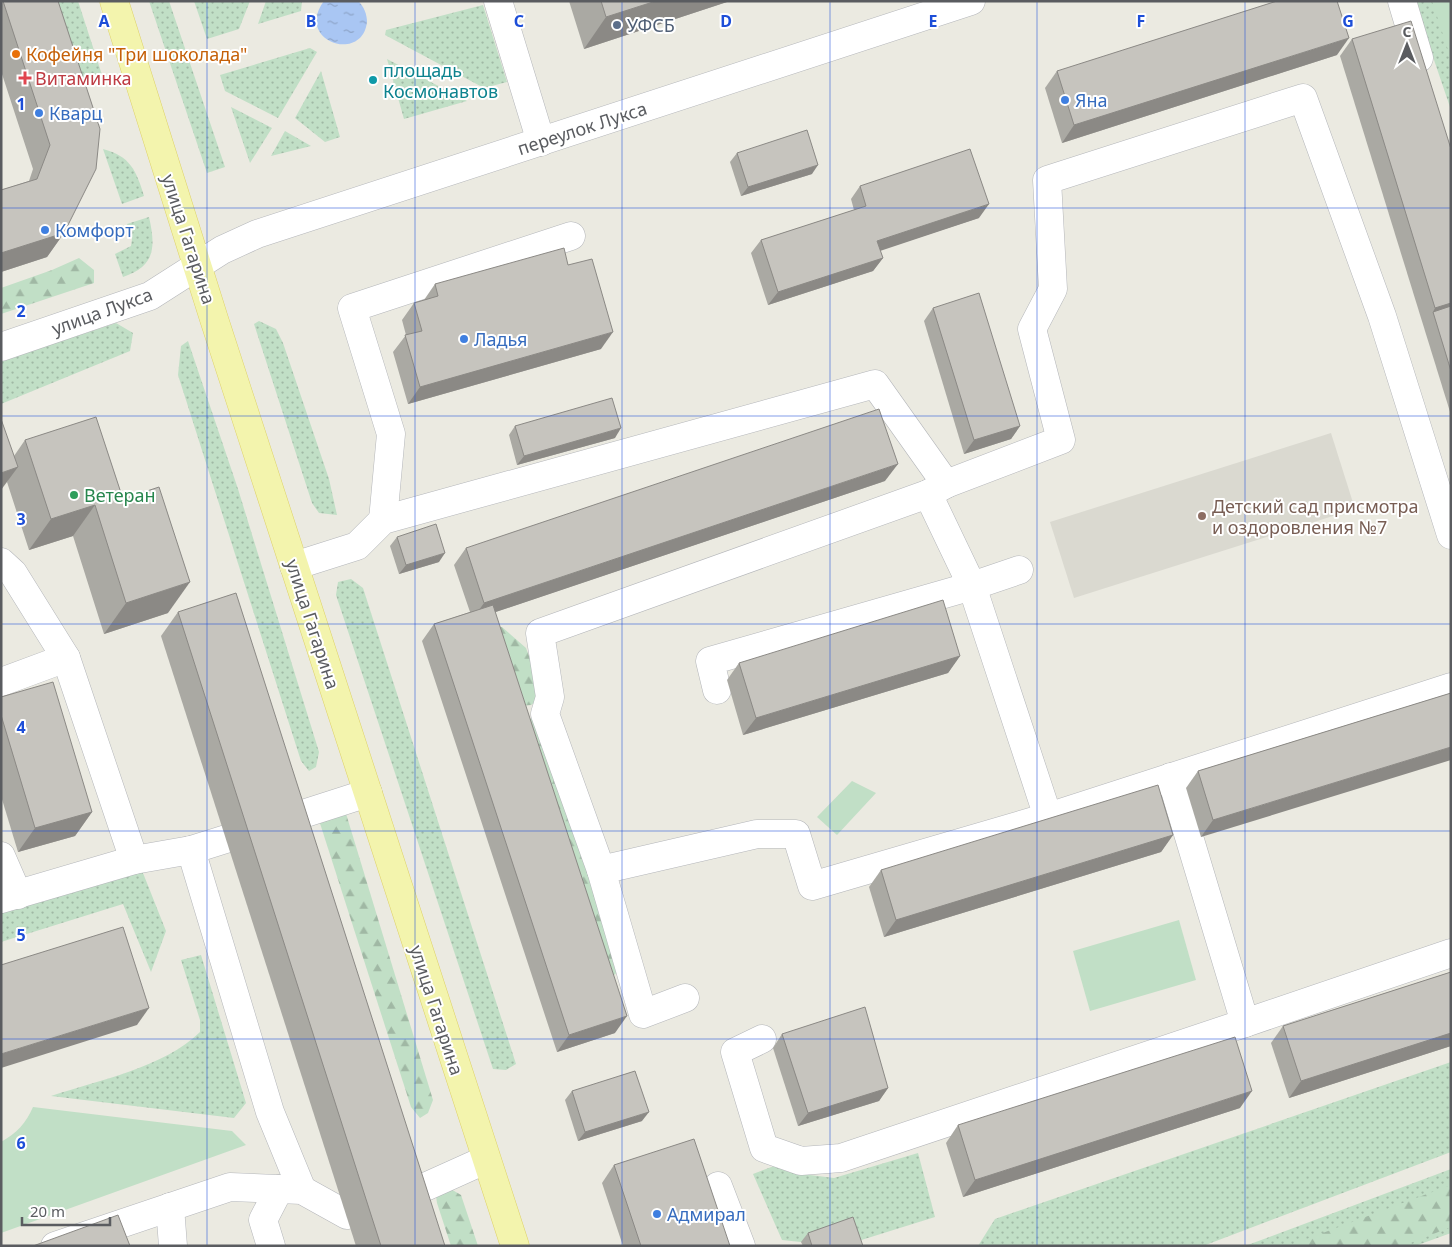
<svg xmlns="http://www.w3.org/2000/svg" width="1452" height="1247" font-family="'Noto Sans',sans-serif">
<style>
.education{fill:#dad9d0}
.grass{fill:url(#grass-dots)}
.forest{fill:url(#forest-firs)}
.green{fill:#c1dfc6}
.water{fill:url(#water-ripples)}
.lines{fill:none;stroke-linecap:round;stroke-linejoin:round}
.minor-casing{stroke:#b4b6ba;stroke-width:29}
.major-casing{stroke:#ded167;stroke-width:29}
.minor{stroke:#fff;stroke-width:28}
.major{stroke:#f3f4ad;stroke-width:28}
.wall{fill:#aaa9a3}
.shaded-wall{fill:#8b8985}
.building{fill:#c6c4be;stroke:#8b8985}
.grid{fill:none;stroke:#1d4ed8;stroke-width:1;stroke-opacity:0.55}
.service-dot{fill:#5c6f8a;stroke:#fff;stroke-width:2}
.food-dot{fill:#e8710a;stroke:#fff;stroke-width:2}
.health-dot{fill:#e0444e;stroke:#fff;stroke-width:2}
.culture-dot{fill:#0f9aa8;stroke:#fff;stroke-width:2}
.shop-dot{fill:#3f7fe0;stroke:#fff;stroke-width:2}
.leisure-dot{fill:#2e9e5b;stroke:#fff;stroke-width:2}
.education-dot{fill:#8d6e63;stroke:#fff;stroke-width:2}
.labels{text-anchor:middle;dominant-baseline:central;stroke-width:4;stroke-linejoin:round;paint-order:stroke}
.service-label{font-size:18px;fill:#4e5e75;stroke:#fff;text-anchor:start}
.food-label{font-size:18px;fill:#c56008;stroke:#fff;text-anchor:start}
.culture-label{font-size:18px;fill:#0d838f;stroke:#fff;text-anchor:start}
.health-label{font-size:18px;fill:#be3a42;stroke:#fff;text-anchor:start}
.shop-label{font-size:18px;fill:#366cbe;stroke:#fff;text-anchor:start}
.street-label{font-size:18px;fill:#5a5c60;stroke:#fff}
.leisure-label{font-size:18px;fill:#27864d;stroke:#fff;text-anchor:start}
.education-label{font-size:18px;fill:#785e54;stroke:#fff;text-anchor:start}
.grid-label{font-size:16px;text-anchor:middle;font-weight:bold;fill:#1d4ed8;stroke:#fff;stroke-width:4;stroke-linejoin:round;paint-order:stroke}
</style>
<defs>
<pattern id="grass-dots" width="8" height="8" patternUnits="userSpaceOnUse" patternTransform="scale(1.25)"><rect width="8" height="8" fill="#c1dfc6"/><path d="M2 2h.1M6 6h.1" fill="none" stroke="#a0b8a4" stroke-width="1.8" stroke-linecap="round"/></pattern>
<pattern id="forest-firs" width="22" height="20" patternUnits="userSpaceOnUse" patternTransform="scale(1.25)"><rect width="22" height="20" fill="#c1dfc6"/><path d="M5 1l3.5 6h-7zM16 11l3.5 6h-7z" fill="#a0b8a4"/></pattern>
<pattern id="water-ripples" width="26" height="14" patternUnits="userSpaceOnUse" patternTransform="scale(1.25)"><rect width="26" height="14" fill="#a9c6f3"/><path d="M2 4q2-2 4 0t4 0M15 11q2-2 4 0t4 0" fill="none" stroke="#8da4c8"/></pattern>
</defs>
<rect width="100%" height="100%" fill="#ebeae1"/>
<!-- education -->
<path class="education" d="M1331 433 1355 509 1074 598 1050 522Z"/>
<!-- grass -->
<g class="grass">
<path d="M53 1H78L103 78 82 86Z"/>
<path d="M149 1H169L225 167 207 173Z"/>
<path d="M194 1H250L239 29 207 39Z"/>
<path d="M266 1H302L301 11 258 24Z"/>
<path d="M1414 1H1451V110Z"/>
<path d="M483 5 507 82 484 88 385 35 386 30Z"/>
<path d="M310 48 317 52 278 118 225 91 220 75Z"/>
<path d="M387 59 467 101 404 119Z"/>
<path d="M321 71 340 137 325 142 295 118Z"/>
<path d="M231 107 272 128 250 163Z"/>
<path d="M285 131 311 146 271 156Z"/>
<path d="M103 149C130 156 136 170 144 196L122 204Z"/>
<path d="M149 217C156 248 155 266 123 277L115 254 131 246 132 239 127 224Z"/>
<path d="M259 321 276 329 283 343 329 479 337 515 319 513 312 503 254 324Z"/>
<path d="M116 323 133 333 130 351 1 404V361Z"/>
<path d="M188 341 238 489 319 752 316 767 309 771 301 761 178 375 181 346Z"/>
<path d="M351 579 363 588 516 1064 506 1070 493 1069 336 595 338 582Z"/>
<path d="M141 868 166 931 151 972 123 904 1 942V911Z"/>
<path d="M201 955 246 1103 234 1118 51 1096C99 1080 163 1068 200 1032V1020L181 960Z"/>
<path d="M1451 1062V1152L1203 1246H978L995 1219Z"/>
<path d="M918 1153 935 1217 855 1242 846 1227 801 1242 782 1240 753 1174 782 1163 802 1174 834 1178Z"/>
<path d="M1451 1169V1233L1415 1246H1245Z"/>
</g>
<!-- forest -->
<g class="forest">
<path d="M79 258 94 270V283L1 314V288L52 270Z"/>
<path d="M502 627 526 648 535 672 537 701 531 705 508 707 483 629Z"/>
<path d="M539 718 620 970 613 976 525 719Z"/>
<path d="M344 807 433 1100 428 1113 420 1118 411 1107 317 814Z"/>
<path d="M444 1185 461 1195 478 1246H451L437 1203 435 1189Z"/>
<path d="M1451 1185V1227L1403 1246H1288Z"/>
</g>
<!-- green -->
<g class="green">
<path d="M1432 1H1451V59Z"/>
<path d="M852 781 876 793 837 835 817 817Z"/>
<path d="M1179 920 1196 980 1090 1011 1073 951Z"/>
<path d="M33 1107 232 1131 246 1145 1 1233V1142C17 1133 26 1123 33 1107Z"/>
</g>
<!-- water -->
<path class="water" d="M324 1H358C364 6 367 15 367 22 362 64 294 41 324 1Z"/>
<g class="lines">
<!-- minor casing -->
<g class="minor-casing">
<g id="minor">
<path d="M498 1 541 142"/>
<path d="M1402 1 1419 58"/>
<path d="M1 347 150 296 222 250 257 234 971 1"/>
<path d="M946 484 1061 440 1032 329 1053 289 1047 180 1303 98 1382 316 1451 535"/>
<path d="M383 520 391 434 352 308 571 236"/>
<path d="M1 562 13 573 66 658 134 860"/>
<path d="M294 566 357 546 383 520 875 384 946 484 928 494 540 633 550 697 545 714 601 870 643 1014 685 998"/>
<path d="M1 682 66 658"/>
<path d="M717 690 710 661 972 586 1019 570"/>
<path d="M1171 777 1245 1023 1451 953"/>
<path d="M1048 817 1451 687"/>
<path d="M284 820 368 793"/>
<path d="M191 850 270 1112 302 1190"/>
<path d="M1 856 18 895"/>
<path d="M601 870 757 834H796L812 886 1048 817 972 586 928 494"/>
<path d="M1 899 134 860 191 850 226 839"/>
<path d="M762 1039 735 1052 764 1148 801 1161 841 1158 1245 1023"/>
<path d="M718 1186 741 1246"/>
<path d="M405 1196 485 1160"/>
<path d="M170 1207 173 1246"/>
<path d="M55 1246 230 1187 302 1190 347 1215"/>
<path d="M271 1246 263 1220 279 1189"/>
</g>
</g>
<!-- major casing -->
<g class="major-casing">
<path id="major" d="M114 1 214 319 515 1246"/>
</g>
<!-- minor -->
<use href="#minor" class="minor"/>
<!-- major -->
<use href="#major" class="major"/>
</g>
<!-- wall -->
<g class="wall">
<path d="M1 1H58L64 233 47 257 1 272V190L29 181 33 169 1 71Z"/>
<path d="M569 1H730L584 49Z"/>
<path d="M1352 39 1451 149V415L1340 56Z"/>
<path d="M1337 55 1062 143 1045 88 1057 71Z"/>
<path d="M737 153 812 174 741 196 730 162Z"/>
<path d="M860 186 979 218 880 250 883 258 873 271 768 305 751 253 761 240 854 210 851 199Z"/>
<path d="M568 265 601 349 408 404 393 352 406 335 402 320 414 303 424 300 435 284Z"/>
<path d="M933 308 1020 426 1011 439 964 454 924 321Z"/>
<path d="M515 426 615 438 517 465 509 435Z"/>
<path d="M25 440 123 499 168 613 104 634 73 536 29 550 7 482 14 456Z"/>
<path d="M885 481 495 612 615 1033 557 1052 422 641 434 624 470 612 454 565 466 548Z"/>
<path d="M397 537 439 562 399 574 390 546Z"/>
<path d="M178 612 445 1246H356L161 636Z"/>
<path d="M960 656 948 673 743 735 727 680 739 663Z"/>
<path d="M1451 693 1201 837 1186 788 1198 771Z"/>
<path d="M1 697 92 812 75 836 18 852 1 796Z"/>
<path d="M1173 835 1161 852 884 937 869 887 881 870Z"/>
<path d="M1451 972V1046L1289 1098 1271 1043 1283 1026Z"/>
<path d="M782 1034 888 1088 879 1101 798 1126 773 1048Z"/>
<path d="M572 1091 642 1121 578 1141 565 1100Z"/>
<path d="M1240 1108 963 1197 946 1143 958 1125Z"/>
<path d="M614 1165 730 1246H623L602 1183Z"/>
<path d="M808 1233 863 1246H803L801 1242Z"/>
</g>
<!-- shaded-wall -->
<g class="shaded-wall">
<path d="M656 1H730L584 49 606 17Z"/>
<path d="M1349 38 1337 55 1062 143 1074 125Z"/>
<path d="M818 165 812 174 741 196 748 187Z"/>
<path d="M989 204 979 218 868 255 877 241Z"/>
<path d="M64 233 47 257 1 272V253Z"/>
<path d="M883 258 873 271 768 305 778 292Z"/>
<path d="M1451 303V317L1433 312 1435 308Z"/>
<path d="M613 332 601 349 408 404 420 387Z"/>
<path d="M1020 426 1011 439 964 454 974 440Z"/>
<path d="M621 428 615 438 517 465 524 456Z"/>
<path d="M898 464 885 481 472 620 484 603Z"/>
<path d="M18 467 1 490V473Z"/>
<path d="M95 505 73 536 29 550 51 519Z"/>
<path d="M445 553 439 562 399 574 406 565Z"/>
<path d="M190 582 168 613 104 634 126 603Z"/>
<path d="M960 656 948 673 743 735 756 718Z"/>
<path d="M1451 747V760L1201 837 1213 820Z"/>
<path d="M92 812 75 836 18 852 35 828Z"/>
<path d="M1173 835 1161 852 884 937 896 920Z"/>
<path d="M149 1008 137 1025 1 1068V1054Z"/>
<path d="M627 1016 615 1033 557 1052 569 1035Z"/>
<path d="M1451 1033V1046L1289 1098 1301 1081Z"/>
<path d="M888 1088 879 1101 798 1126 808 1113Z"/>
<path d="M1252 1091 1240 1108 963 1197 975 1180Z"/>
<path d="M649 1112 642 1121 578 1141 585 1132Z"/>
</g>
<!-- building -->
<g class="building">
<path d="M3 1H58L100 129 96 169 64 233 1 253V190L37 179 50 145Z"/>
<path d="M601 1H656L606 17Z"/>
<path d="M1277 1H1337L1349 38 1074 125 1057 71Z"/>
<path d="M1411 21 1451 149V303L1435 308 1352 39Z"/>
<path d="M807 130 818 165 748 187 737 153Z"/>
<path d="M970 149 989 204 877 241 883 258 778 292 761 240 866 206 860 186Z"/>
<path d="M564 248 568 265 592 259 613 332 420 387 405 335 422 331 414 303 438 296 435 284Z"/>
<path d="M979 293 1020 426 974 440 933 308Z"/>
<path d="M1451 306V371L1433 312Z"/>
<path d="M612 398 621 428 524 456 515 426Z"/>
<path d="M879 409 898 464 484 603 466 548Z"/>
<path d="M96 417 123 499 159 487 190 582 126 603 95 505 51 519 25 440Z"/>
<path d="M1 419 18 467 1 473Z"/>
<path d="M436 524 445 553 406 565 397 537Z"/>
<path d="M236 593 445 1246H381L178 612Z"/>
<path d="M943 600 960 656 756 718 739 663Z"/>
<path d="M493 605 627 1016 569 1035 434 624Z"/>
<path d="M53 682 92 812 35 828 1 715V697Z"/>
<path d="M1451 693V747L1213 820 1198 771Z"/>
<path d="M1158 785 1173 835 896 920 881 870Z"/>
<path d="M123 927 149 1008 1 1054V965Z"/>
<path d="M1451 972V1033L1301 1081 1283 1026Z"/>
<path d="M865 1007 888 1088 808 1113 782 1034Z"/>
<path d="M1235 1037 1252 1091 975 1180 958 1125Z"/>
<path d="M635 1071 649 1112 585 1132 572 1091Z"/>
<path d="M694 1139 730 1246H641L614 1165Z"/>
<path d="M118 1215 130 1246H33Z"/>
<path d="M853 1217 863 1246H812L808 1233Z"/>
</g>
<!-- grid -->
<path class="grid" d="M207 1V1246M415 1V1246M622 1V1246M830 1V1246M1037 1V1246M1245 1V1246M1 208H1451M1 416H1451M1 624H1451M1 831H1451M1 1039H1451"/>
<!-- markers -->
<circle class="service-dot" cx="617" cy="25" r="5"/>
<circle class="food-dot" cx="16" cy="54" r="5"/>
<path class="health-dot" d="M22.5 70.5h5v5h5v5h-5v5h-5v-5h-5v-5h5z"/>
<circle class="culture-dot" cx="373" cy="80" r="5"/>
<g class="shop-dot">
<circle cx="1065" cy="100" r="5"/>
<circle cx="39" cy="113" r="5"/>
<circle cx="45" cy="230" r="5"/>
<circle cx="464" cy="339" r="5"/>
<circle cx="657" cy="1214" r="5"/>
</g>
<circle class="leisure-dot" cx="74" cy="495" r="5"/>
<circle class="education-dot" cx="1202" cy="516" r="5"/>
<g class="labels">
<!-- service labels -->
<g class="service-label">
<text x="627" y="25">УФСБ</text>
</g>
<!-- food labels -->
<g class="food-label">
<text x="26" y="54">Кофейня "Три шоколада"</text>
</g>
<!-- culture labels -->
<g class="culture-label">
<text x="383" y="70">площадь<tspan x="383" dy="21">Космонавтов</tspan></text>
</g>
<!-- health labels -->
<g class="health-label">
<text x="35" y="78">Витаминка</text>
</g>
<!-- shop labels -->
<g class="shop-label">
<text x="1075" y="100">Яна</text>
<text x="49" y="113">Кварц</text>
<text x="55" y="230">Комфорт</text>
<text x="474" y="339">Ладья</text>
<text x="667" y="1214">Адмирал</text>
</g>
<!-- street labels -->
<g class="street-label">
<text transform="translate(582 128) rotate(-18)">переулок Лукса</text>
<text transform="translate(189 239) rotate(72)">улица Гагарина</text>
<text transform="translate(102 311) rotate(-20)">улица Лукса</text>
<text transform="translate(313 624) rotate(72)">улица Гагарина</text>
<text transform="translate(437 1010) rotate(72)">улица Гагарина</text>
</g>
<!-- leisure labels -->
<g class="leisure-label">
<text x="84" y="495">Ветеран</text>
</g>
<!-- education labels -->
<g class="education-label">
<text x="1212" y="506">Детский сад присмотра<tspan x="1212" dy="21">и оздоровления №7</tspan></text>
</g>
</g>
<g class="grid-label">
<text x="104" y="27">A</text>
<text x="311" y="27">B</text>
<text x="519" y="27">C</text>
<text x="726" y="27">D</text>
<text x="933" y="27">E</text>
<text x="1141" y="27">F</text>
<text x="1348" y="27">G</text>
<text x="21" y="110">1</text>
<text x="21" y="317">2</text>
<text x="21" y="525">3</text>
<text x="21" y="733">4</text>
<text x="21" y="941">5</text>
<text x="21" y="1149">6</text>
</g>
<!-- border -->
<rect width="1452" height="1247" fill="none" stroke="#5a5c60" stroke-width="5"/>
<!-- north arrow -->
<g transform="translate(1407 45)" stroke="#ffffff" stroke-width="4" paint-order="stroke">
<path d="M0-4L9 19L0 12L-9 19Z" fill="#5a5c60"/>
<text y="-8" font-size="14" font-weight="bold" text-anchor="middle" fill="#5a5c60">С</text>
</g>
<!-- scale -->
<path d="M22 1217v8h88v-8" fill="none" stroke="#5a5c60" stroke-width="2.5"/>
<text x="30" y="1217" font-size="15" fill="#5a5c60" stroke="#ffffff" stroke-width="4" paint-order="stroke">20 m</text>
</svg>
